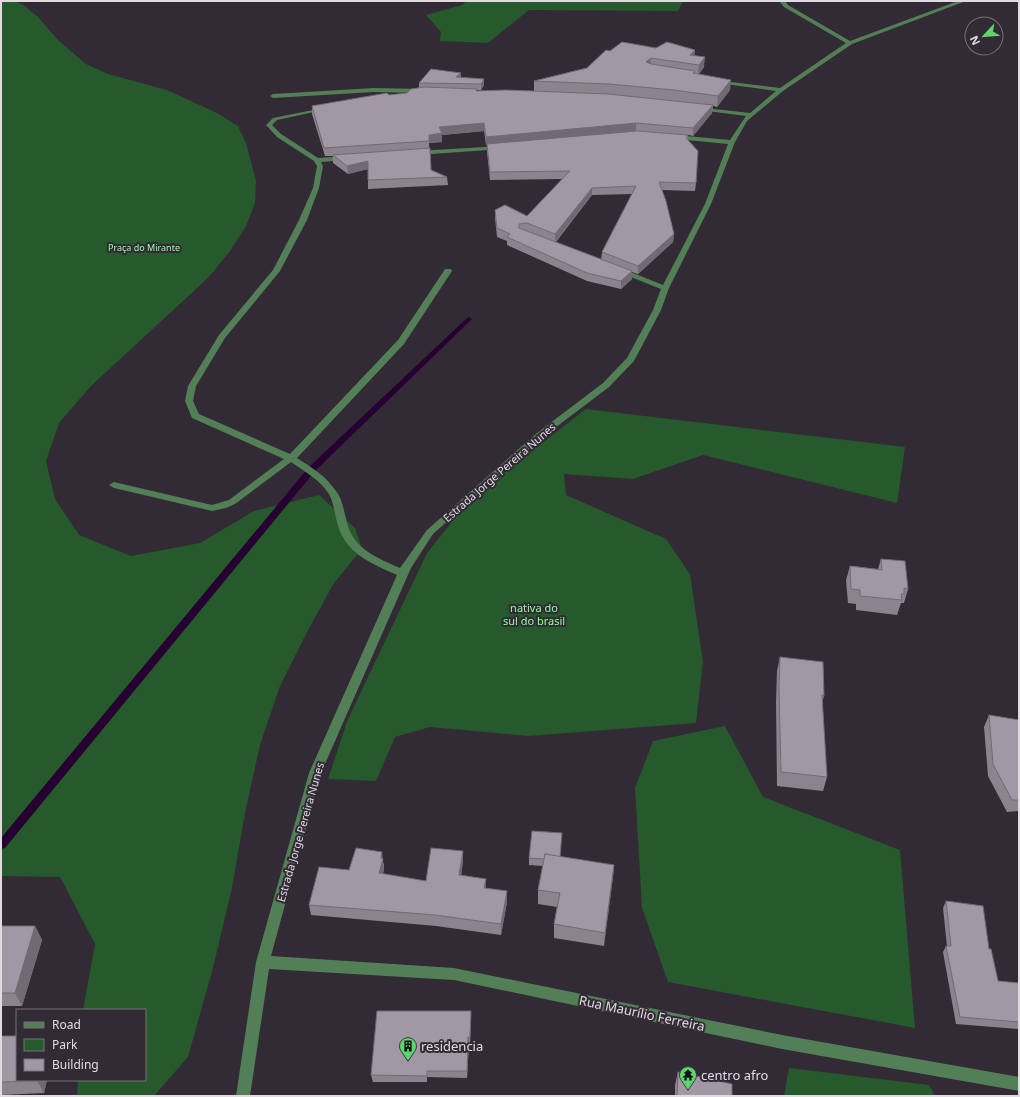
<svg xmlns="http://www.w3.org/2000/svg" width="1020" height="1097" font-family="'Noto Sans',sans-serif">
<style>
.green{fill:#26592c}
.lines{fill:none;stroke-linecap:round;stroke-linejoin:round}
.stream{fill:#260030;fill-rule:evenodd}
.minor{fill:#527f55;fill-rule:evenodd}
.wall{fill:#8b838e;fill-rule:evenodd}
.shaded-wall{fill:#716a74}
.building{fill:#a298a5;stroke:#716a74}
.labels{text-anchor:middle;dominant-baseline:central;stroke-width:4;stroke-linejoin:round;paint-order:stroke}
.far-park-label{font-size:9px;fill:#98f7a0;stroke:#322a34}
.street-label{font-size:11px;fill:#e0dae1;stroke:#322a34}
.park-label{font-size:11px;fill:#98f7a0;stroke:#322a34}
.near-street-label{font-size:13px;fill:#e0dae1;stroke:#322a34}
.near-poi-label{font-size:13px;fill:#e0dae1;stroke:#322a34;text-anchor:start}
</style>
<rect width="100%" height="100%" fill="#322a34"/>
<!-- green -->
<g class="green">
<path d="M1 1H15L23 5 37 16 58 40 86 64 108 74 167 90 217 113 238 126 246 143 256 181 255 203 246 226 230 251 209 277 90 387 59 423 46 461 55 499 79 535 131 556 200 543 254 511 319 495 355 528 362 549 334 583 307 632 280 686 260 745 245 813 232 888 213 968 188 1057 154 1096H77L78 1080H145V1010H83L95 944 60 877 1 876Z"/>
<path d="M467 1H683L678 11 529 10 488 43 440 41 441 32 426 15 462 5Z"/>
<path d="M586 409 905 447 897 503 703 455 633 479 564 474 566 495 666 539 690 574 703 662 696 723 528 736 430 727 395 737 376 781 328 779 348 719 427 553 471 498Z"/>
<path d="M725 726 763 797 900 850 915 1028 668 982 642 908 635 788 653 741Z"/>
<path d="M789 1068 929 1085 935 1096H784Z"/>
</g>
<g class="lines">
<!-- stream -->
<path class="stream" d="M469 317 472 319 471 320 315 471 5 848 1 849V838L309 467 467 318Z"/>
<!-- minor -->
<g class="minor">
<path d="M779 1H785L788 5 850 41 958 1H966L852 44 783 91 747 121 735 142 711 204 669 288 661 310 634 361 609 387 543 437 433 534 411 568 321 773 271 956 454 968 782 1035 1019 1077V1091L782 1049 454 980 269 969 250 1096H236L256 962 309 773 397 575C373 564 347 555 338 526 335 516 334 503 329 494 320 480 304 471 291 462L235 504 226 508 212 511 114 488 109 485 114 482 212 505 229 500 284 459 192 418 185 401 188 386 219 335 273 270 299 220 313 188 317 166 314 161 277 137 266 125 273 118 328 107V109L277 120 272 125 281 134 318 158 347 156 350 158 347 160 321 162 323 166 319 188 307 220 280 271 225 338 196 386 193 401 199 414 290 454 398 340 445 269H451L452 271 404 344 297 458C311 467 326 476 336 491 343 500 344 512 347 523 354 549 377 558 400 568L427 530 537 433 603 383 627 358 653 310 661 289 616 271 620 269H623L663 285 705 204 728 144 676 139 673 137 676 135 730 140 746 116 699 110 696 108 697 107 750 113 776 91 717 83 715 82V80L780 88 846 43 784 7Z"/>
<path d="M374 88 422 89 425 91 422 93 374 92 273 98 270 96 273 94Z"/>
<path d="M501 146 503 147V149L417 155 414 153 417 151Z"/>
</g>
</g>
<!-- wall -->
<g class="wall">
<path d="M656 48 695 50 694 55 704 67 699 74 730 90 717 107 713 106 712 113 693 136 688 135V140L696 183 695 191 662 190 674 234 673 242 638 274 632 272V279L621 289 587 281 507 245V241L497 237 495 218V210L527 216 562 179 490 180 487 152V145H486L484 131 442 135V142L429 143 431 170 447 177 448 185 368 189V169L348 174 333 163V156H325L312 114V106L389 95 407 93 419 88V83L461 78 484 79V85L481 90H477V91H534V81L587 68 610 51ZM632 194 602 252 601 259 556 242 592 195Z"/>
<path d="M881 559 908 589 904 603H901L897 615 856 610V604L848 603 846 580 850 566 878 569Z"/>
<path d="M780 657 824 696 822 703 827 777 823 791 777 786 776 702 777 671Z"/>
<path d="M989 715 1019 720V811L1007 812 988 776 984 727Z"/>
<path d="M463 851V861L461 875 486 879V888L507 891V902L501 935 436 926 311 915 309 905 384 863V869L383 874 426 881Z"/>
<path d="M560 857 614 865 604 946 554 938V924L557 907 538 904V890L543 866 529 865V858Z"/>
<path d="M946 901 989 949 998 981 1019 983V1029L956 1024 943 952 946 946H947L943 908Z"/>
<path d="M1 926H35L42 940 22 1006H1Z"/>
<path d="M471 1011 470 1044 469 1043 467 1078 427 1077V1082H373L371 1075Z"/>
<path d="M1 1036 17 1080H47L44 1093 1 1095Z"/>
<path d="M678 1072 732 1096H675V1085Z"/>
</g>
<!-- shaded-wall -->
<g class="shaded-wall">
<path d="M695 50 694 60 690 55Z"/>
<path d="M705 57 704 67 698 75 699 65Z"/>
<path d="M651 58 650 68 646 62Z"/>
<path d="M461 73V78L456 77Z"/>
<path d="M484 79V85L481 90V84Z"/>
<path d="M731 80 730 90 717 107 718 96Z"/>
<path d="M713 105 712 113 693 136V128Z"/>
<path d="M484 123V131L442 135V142L429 143V135L439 127Z"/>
<path d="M636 123V132L486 145V137Z"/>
<path d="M368 161V169L348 174 347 166Z"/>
<path d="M592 188V195L555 242V234Z"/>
<path d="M674 234 673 242 638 274V266Z"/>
<path d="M632 271V279L621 289V281Z"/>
<path d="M463 851V861L460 886 459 875Z"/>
<path d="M382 852 384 869 380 884 379 873Z"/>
<path d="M614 865 613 878 604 946 605 933Z"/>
<path d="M486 879V890L484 888Z"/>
<path d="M507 891V902L501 935V924Z"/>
<path d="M35 926 42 940 22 1006 15 993Z"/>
<path d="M471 1011V1018L470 1044V1037Z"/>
<path d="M468 1037 469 1043 467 1078V1071Z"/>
<path d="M37 1080H47L44 1093 37 1081Z"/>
</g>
<!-- building -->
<g class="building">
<path d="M622 42 656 48 667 42 695 50 690 55 705 57 699 65 651 58 646 62 651 64 695 71 693 73 731 80 718 96 674 90 609 84 534 81 587 68 606 50 610 51Z"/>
<path d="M431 69 461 73 456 77 484 79 481 84 419 83Z"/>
<path d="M424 87 477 89 476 91 506 90 608 94 713 105 693 128 636 123 486 137 484 123 439 127 442 133 429 135V141L324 148 312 106 387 93 389 95 407 93 411 89Z"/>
<path d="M637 131 688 135 686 138 698 151 696 183 659 182 666 201 674 234 638 266 602 252 636 186 592 188 555 234 527 223 519 224V228L632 271 621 281 587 273 507 237 510 234 497 228 495 210 505 205 527 216 570 171 490 172 487 144Z"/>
<path d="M430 148 431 170 447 177 368 180V161L347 166 333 155Z"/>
<path d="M881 559 905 561 908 589 904 588V594H901L902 600 860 596V590L851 589 850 566 882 570Z"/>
<path d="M780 657 823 662 824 696 822 695 827 777 781 772 779 687Z"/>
<path d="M989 715 1019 720V800H1012L993 764Z"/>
<path d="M532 831 562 833 560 857 545 854 544 859 529 858Z"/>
<path d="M356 848 382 852 381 858 383 859 379 873 426 881 431 848 463 851 459 875 486 879 484 888 507 891 501 924 435 915 309 905 319 867 349 870Z"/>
<path d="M545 854 614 865 605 933 554 924 560 893 538 890Z"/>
<path d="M946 901 983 906 989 949H991L998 981 1019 983V1022L960 1017 946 946H951Z"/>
<path d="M1 926H35L15 993H1Z"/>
<path d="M377 1011H471L470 1037H468L467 1071H427V1076L371 1075Z"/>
<path d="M1 1036H17V1080H37V1081L1 1082Z"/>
<path d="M678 1072 732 1084V1096H677Z"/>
</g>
<!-- icons -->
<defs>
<g id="building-pin" transform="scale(0.9)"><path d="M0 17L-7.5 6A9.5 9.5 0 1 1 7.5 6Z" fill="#5dd56d" stroke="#322a34"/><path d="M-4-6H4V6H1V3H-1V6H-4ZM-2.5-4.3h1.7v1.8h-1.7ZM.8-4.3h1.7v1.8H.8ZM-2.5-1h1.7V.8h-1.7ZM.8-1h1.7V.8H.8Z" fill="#111"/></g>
<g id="temple-pin" transform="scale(0.9)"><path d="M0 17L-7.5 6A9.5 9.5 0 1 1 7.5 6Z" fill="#5dd56d" stroke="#322a34"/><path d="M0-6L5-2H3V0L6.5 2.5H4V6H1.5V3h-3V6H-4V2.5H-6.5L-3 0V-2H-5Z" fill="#111"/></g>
</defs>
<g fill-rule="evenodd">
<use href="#building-pin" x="408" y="1046"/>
<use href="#temple-pin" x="688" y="1075"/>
</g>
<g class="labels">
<!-- far-park labels -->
<g class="far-park-label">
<text x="144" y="247">Praça do Mirante</text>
</g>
<!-- street labels -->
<g class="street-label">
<text transform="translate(499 472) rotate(-41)">Estrada Jorge Pereira Nunes</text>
<text transform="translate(300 832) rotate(-74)">Estrada Jorge Pereira Nunes</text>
</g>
<!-- park labels -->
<g class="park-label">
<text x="534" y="607">nativa do<tspan x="534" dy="13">sul do brasil</tspan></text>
</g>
<!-- near-street labels -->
<g class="near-street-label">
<text transform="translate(642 1013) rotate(12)">Rua Maurílio Ferreira</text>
</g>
<!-- near-poi labels -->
<g class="near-poi-label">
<text x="421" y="1046">residencia</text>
<text x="701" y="1075">centro afro</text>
</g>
</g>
<!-- border -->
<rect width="1020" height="1097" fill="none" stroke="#e0dae1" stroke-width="4"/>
<!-- legend -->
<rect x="16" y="1009" width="130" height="72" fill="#322a34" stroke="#787079"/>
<rect x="24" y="1022" width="20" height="6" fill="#527f55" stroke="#787079"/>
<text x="52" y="1029" font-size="12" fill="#e0dae1">Road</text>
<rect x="24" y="1039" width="20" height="12" fill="#26592c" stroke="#787079"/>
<text x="52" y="1049" font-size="12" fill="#e0dae1">Park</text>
<rect x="24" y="1059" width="20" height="12" fill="#a298a5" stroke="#787079"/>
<text x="52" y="1069" font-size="12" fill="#e0dae1">Building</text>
<!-- north arrow -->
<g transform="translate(984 36) rotate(244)"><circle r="19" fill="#322a34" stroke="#787079"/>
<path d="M0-3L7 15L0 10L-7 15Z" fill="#5dd56d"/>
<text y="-6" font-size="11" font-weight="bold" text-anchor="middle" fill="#e0dae1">N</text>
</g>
</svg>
